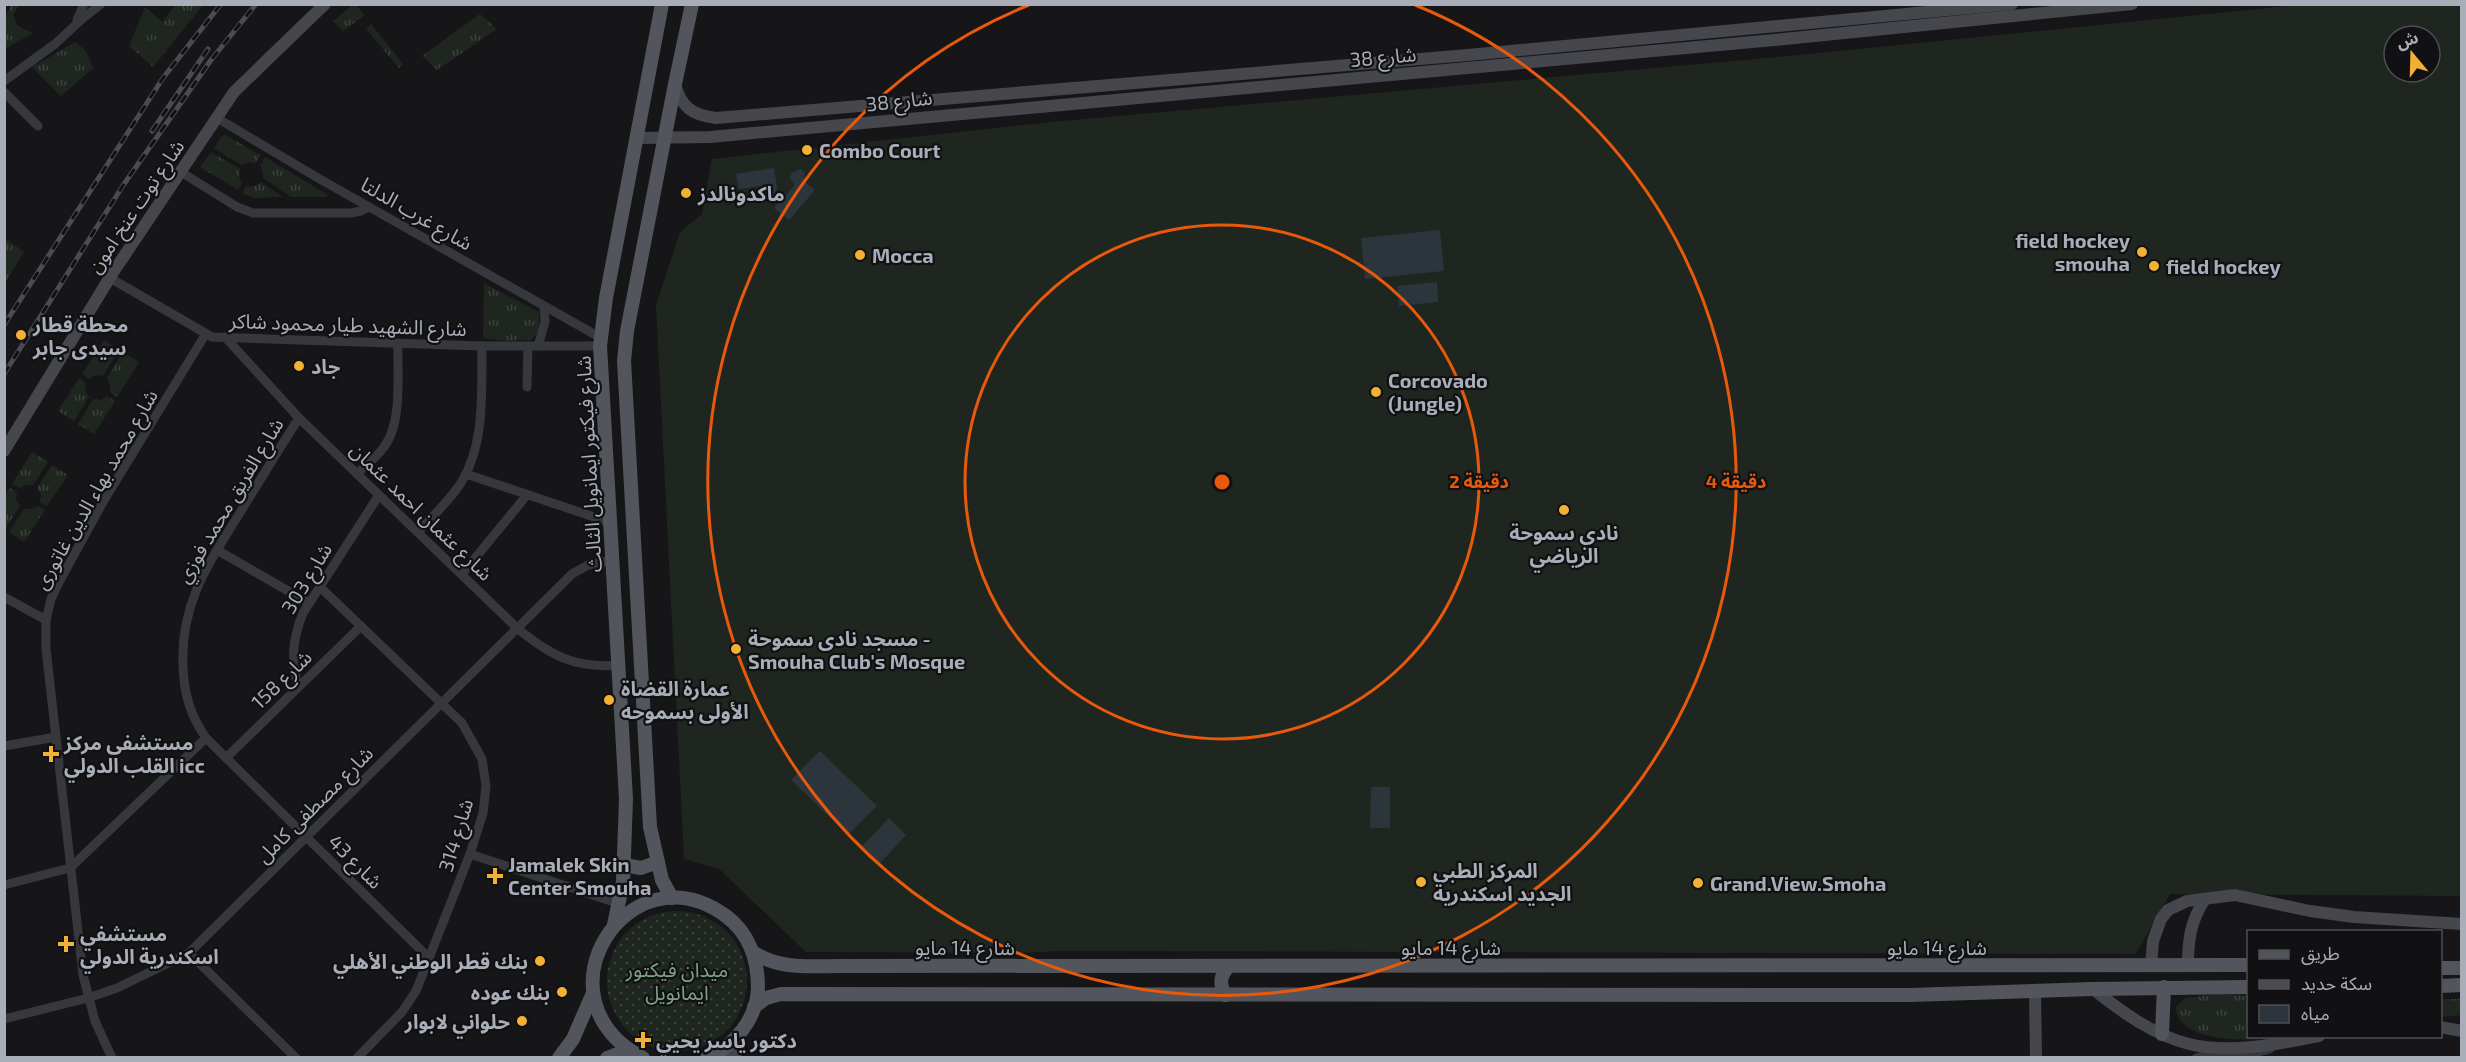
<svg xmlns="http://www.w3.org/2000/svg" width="2466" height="1062" font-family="'Exo 2','Noto Sans Arabic',sans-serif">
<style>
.grass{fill:url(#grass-tufts)}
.garden{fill:url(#garden-dots)}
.pitch{fill:#1e261f;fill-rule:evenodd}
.water{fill:#2c353c}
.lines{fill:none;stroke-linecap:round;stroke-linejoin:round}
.street{stroke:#37383d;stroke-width:9}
.secondary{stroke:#45474d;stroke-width:12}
.primary{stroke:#53555c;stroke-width:14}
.rail-casing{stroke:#4a4c52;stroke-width:5}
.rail{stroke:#111113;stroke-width:3;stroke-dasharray:9;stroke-linecap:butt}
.ring{fill:none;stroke:#e8590c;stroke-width:3}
.poi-dot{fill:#f2b134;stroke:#111113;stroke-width:2}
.labels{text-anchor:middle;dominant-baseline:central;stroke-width:4.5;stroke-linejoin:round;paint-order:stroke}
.street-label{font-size:20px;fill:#a8adb8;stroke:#111113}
.poi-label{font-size:20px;font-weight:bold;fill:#a8adb8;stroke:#111113;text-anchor:start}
.park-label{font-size:20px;fill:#7fa381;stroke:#111113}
.centre{fill:#e8590c;stroke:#111113;stroke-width:3}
.ring-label{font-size:18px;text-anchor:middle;font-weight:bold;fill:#e8590c;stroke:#111113;stroke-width:4.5;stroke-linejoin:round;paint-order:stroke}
</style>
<defs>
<pattern id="grass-tufts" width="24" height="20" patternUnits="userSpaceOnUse" patternTransform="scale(1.5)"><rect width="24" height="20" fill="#1e261f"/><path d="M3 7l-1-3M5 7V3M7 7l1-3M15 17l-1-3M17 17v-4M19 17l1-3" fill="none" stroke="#3c433d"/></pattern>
<pattern id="garden-dots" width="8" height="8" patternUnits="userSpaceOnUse" patternTransform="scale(1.5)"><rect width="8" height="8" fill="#1e261f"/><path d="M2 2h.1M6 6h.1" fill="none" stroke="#3c433d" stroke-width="1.8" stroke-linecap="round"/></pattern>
</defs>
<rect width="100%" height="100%" fill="#161618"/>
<!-- grass -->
<g class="grass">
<path d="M354 4 356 5 365 15 343 31 333 21Z"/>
<path d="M11 5H19L13 15 18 26 33 33 7 48 5 46V19Z"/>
<path d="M176 5H203L153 67 129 46 145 7 162 22Z"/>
<path d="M480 14 497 29 437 70 422 56Z"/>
<path d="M371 24 403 64 399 68 366 29Z"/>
<path d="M75 42 85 50 93 68 61 96 32 67Z"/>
<path d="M226 135 260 155 256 163 248 162 241 165 214 148 222 136Z"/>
<path d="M211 152 240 169 239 177 242 184 238 190 200 167Z"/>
<path d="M265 157 328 195 326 197H291L263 178V172L260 166Z"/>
<path d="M261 182 283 197 254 198 242 193 246 186 253 187Z"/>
<path d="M5 238 24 252 5 283Z"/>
<path d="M484 283 539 312V331L531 340 504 341 483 338Z"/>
<path d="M104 340 119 350 103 376 95 375 89 379 82 374Z"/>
<path d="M123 352 139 362 117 397 110 392V385L107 378Z"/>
<path d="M79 378 86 383 85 390 89 397 74 421 58 411Z"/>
<path d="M107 396 115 401 94 434 78 424 93 399 101 400Z"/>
<path d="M32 452 48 462 33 485H26L19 488 12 484Z"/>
<path d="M52 465 68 475 47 506 40 502 41 494 37 488Z"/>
<path d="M10 488 17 492 16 500 20 506 5 529V495Z"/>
<path d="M38 506 45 510 24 542 9 532 24 509H31Z"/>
<path d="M2219 994 2248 996V1036L2288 1037C2260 1040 2178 1047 2176 1007L2185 998Z"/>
<path d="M2441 999H2461V1015L2441 1017Z"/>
</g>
<!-- garden -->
<circle class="garden" cx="677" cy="981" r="70"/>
<!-- pitch -->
<path class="pitch" d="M2299 5H2461V896L2170 894 2136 954 1062 951 1019 953 806 952 719 869 684 859 656 305 680 232 702 214 712 159 1051 122 1789 56ZM2394 36H2430V72H2394Z"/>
<!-- water -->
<g class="water">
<path d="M774 168 777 187 775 194 767 196 764 193 762 186 739 189 736 174Z"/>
<path d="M801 169 805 173 804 181 815 190 789 220 774 208 795 185 790 178 791 173Z"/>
<path d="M1440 230 1444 271 1365 279 1361 238Z"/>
<path d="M1437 282 1438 302 1399 306 1397 286Z"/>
<path d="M820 751 877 806 848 835 791 780Z"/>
<path d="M1371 787H1390V828H1370Z"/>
<path d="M889 818 906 835 879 864 861 847Z"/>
</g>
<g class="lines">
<!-- street -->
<g class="street">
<path d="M77 20 84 4"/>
<path d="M4 81 55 44 82 19 101 4"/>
<path d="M4 92 38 126"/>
<path d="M217 118 318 178 601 338"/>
<path d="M181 172 237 207 253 213H351L361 211 369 207"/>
<path d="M110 278 212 337 482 346H600"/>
<path d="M225 337 299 418 517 628C550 655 574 669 619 665"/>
<path d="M538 346 545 322 544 306"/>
<path d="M527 387 528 346"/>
<path d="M299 418C279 449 260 480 241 511 209 563 180 603 183 666 184 694 190 715 206 738L429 958"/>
<path d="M357 474C366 465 377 457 384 447 403 422 397 373 398 344"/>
<path d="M466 474 612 523"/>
<path d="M418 532C433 516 449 501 461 483 486 442 481 392 482 346"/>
<path d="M217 550 309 603"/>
<path d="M462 574 527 495"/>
<path d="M320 587 462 723 482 759 486 786 483 813 470 854 416 991 402 1012 357 1058"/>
<path d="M4 597 46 620"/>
<path d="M298 687C291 660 292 640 303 613L379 495"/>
<path d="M4 746 56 737"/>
<path d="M226 758 361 626"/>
<path d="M470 854 620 904"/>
<path d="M4 885 70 868 206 738"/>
<path d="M189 953 296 1058"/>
<path d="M4 1019 88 998 117 988 189 953 572 574 588 565 613 560"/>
<path d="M112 1058 95 1021 83 975 46 649V620L51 599 58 584 103 502 205 335"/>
<path d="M2196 1058 2206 1055H2246L2270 1049"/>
</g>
<!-- secondary -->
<g class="secondary">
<path d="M675 84C681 107 692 115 716 118L1468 55 2012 4"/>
<path d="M637 138 710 137 1774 40 2132 4"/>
<path d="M4 451 112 274 234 92 325 4"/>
<path d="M2188 964C2188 939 2191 920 2205 899"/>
<path d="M2151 966 2153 941 2161 919 2168 910 2187 901 2235 895 2310 911 2354 917 2462 924"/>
<path d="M2093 989C2122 1012 2153 1035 2189 1044 2230 1054 2278 1044 2319 1036"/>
<path d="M2035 991 2036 1058"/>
<path d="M2440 1027 2462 1031"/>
<path d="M725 1047 736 1058"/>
</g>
<!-- primary -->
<g class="primary">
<path d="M624 865 641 868 658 862"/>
<path d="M672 898 662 880 650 827 624 361 627 331 675 84 692 4"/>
<path d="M614 925 623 882 626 799 600 346 606 298 662 4"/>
<path d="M753 952C779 970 810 966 840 966L2248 965"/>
<path d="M2440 968H2462"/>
<path d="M2440 986 2462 985"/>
<path d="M1225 995C1219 984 1220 976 1228 967"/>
<path d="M754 1007 766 998 781 994 1910 995 2093 989 2248 987"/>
<path d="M2162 1034 2164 987"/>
<path d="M559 1058 573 1039 593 993"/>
<path d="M607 1058 628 1050"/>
<path d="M643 1058C530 998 629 845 726 916 749 933 758 960 758 988 757 1019 734 1046 707 1058"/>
</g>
<!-- rail casing -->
<g class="rail-casing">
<g id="rail">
<path d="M152 131 208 49"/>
<path d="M4 325 163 78 221 4"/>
<path d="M4 374 124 184 211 60 256 4"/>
</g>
</g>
<!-- rail -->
<use href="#rail" class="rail"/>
</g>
<!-- distance rings -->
<g class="ring">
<circle cx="1222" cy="482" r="257"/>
<path d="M1415 5A514 514 0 1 1 1029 5"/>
</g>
<!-- markers -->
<g class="poi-dot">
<circle cx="807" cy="150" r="6"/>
<circle cx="686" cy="193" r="6"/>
<circle cx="2142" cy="252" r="6"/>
<circle cx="860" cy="255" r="6"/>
<circle cx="2154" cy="266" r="6"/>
<circle cx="21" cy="335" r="6"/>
<circle cx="299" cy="366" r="6"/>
<circle cx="1376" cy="392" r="6"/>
<circle cx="1564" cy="510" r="6"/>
<circle cx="736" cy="649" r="6"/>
<circle cx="609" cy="700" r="6"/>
<path d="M48 745h6v6h6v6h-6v6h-6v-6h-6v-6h6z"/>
<path d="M492 867h6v6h6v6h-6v6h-6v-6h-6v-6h6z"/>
<circle cx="1421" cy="882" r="6"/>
<circle cx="1698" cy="883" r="6"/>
<path d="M63 935h6v6h6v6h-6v6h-6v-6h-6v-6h6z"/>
<circle cx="540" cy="961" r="6"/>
<circle cx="562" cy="992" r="6"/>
<circle cx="522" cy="1021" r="6"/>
<path d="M640 1031h6v6h6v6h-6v6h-6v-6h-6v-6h6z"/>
</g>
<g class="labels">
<!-- street labels -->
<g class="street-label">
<text transform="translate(1383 56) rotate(-5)">شارع 38</text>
<text transform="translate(899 100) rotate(-6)">شارع 38</text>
<text transform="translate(135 206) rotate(-56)">شارع توت عنخ امون</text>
<text transform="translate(417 213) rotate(30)">شارع غرب الدلتا</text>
<text transform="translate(348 324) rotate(2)">شارع الشهيد طيار محمود شاكر</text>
<text transform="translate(588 464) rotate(-93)">شارع فيكتور ايمانويل الثالث</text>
<text transform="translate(95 489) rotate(-60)">شارع محمد بهاء الدين غاتورى</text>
<text transform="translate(229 500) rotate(-59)">شارع الفريق محمد فوزي</text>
<text transform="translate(422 511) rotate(44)">شارع عثمان احمد عثمان</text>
<text transform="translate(306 578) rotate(-59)">شارع 303</text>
<text transform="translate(281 679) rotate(-44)">شارع 158</text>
<text transform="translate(314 804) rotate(-45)">شارع مصطفى كامل</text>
<text transform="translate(455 835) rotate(-73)">شارع 314</text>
<text transform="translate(356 861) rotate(45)">شارع 43</text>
<text x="965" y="947">شارع 14 مايو</text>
<text x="1451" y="947">شارع 14 مايو</text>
<text x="1937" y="947">شارع 14 مايو</text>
</g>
<!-- poi labels -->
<g class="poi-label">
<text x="819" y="150">Combo Court</text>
<text x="698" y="193">ماكدونالدز</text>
<text x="2130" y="240" text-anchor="end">field hockey<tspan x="2130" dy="23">smouha</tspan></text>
<text x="872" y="255">Mocca</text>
<text x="2166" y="266">field hockey</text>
<text x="33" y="324">محطة قطار<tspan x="33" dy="23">سيدى جابر</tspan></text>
<text x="311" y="366">جاد</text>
<text x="1388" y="380">Corcovado<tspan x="1388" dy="23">(Jungle)</tspan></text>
<text x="1564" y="532" text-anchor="middle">نادي سموحة<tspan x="1564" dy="23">الرياضي</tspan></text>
<text x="748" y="638">مسجد نادى سموحة -<tspan x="748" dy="23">Smouha Club's Mosque</tspan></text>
<text x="621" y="688">عمارة القضاة<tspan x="621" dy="23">الأولى بسموحه</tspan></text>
<text x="64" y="742">مستشفى مركز<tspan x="64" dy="23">القلب الدولي icc</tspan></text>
<text x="508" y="864">Jamalek Skin<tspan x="508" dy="23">Center Smouha</tspan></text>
<text x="1433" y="870">المركز الطبى<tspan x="1433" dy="23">الجديد اسكندرية</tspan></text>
<text x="1710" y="883">Grand.View.Smoha</text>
<text x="80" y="933">مستشفي<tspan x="80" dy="23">اسكندرية الدولي</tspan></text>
<text x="528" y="961" text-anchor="end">بنك قطر الوطني الأهلي</text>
<text x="550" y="992" text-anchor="end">بنك عوده</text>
<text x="510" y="1021" text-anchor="end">حلواني لابوار</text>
<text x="656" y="1040">دكتور ياسر يحيي</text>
</g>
<!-- park labels -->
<g class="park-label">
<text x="677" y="969">ميدان فيكتور<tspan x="677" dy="23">ايمانويل</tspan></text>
</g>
</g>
<circle cx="1222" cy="482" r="9" class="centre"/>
<g class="ring-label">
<text x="1479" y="488">2 دقيقة</text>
<text x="1736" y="488">4 دقيقة</text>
</g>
<!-- border -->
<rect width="2466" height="1062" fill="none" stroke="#a8adb8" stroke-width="12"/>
<!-- legend -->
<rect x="2247" y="930" width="195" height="108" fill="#111113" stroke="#4d4f55" stroke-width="1.5"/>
<rect x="2259" y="950" width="30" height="9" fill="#53555c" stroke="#4d4f55" stroke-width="1.5"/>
<text x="2301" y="960" font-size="18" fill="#a8adb8">طريق</text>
<rect x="2259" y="980" width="30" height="9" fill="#4a4c52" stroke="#4d4f55" stroke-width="1.5"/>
<text x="2301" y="990" font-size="18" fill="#a8adb8">سكة حديد</text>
<rect x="2259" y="1005" width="30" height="18" fill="#2c353c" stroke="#4d4f55" stroke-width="1.5"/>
<text x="2301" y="1020" font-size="18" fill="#a8adb8">مياه</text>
<!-- north arrow -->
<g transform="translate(2412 54) rotate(341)"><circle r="28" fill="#111113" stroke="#4d4f55" stroke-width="1.5"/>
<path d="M0-4.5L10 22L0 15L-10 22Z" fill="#f2b134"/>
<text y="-9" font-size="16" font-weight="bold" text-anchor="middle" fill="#a8adb8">ش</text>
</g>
</svg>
